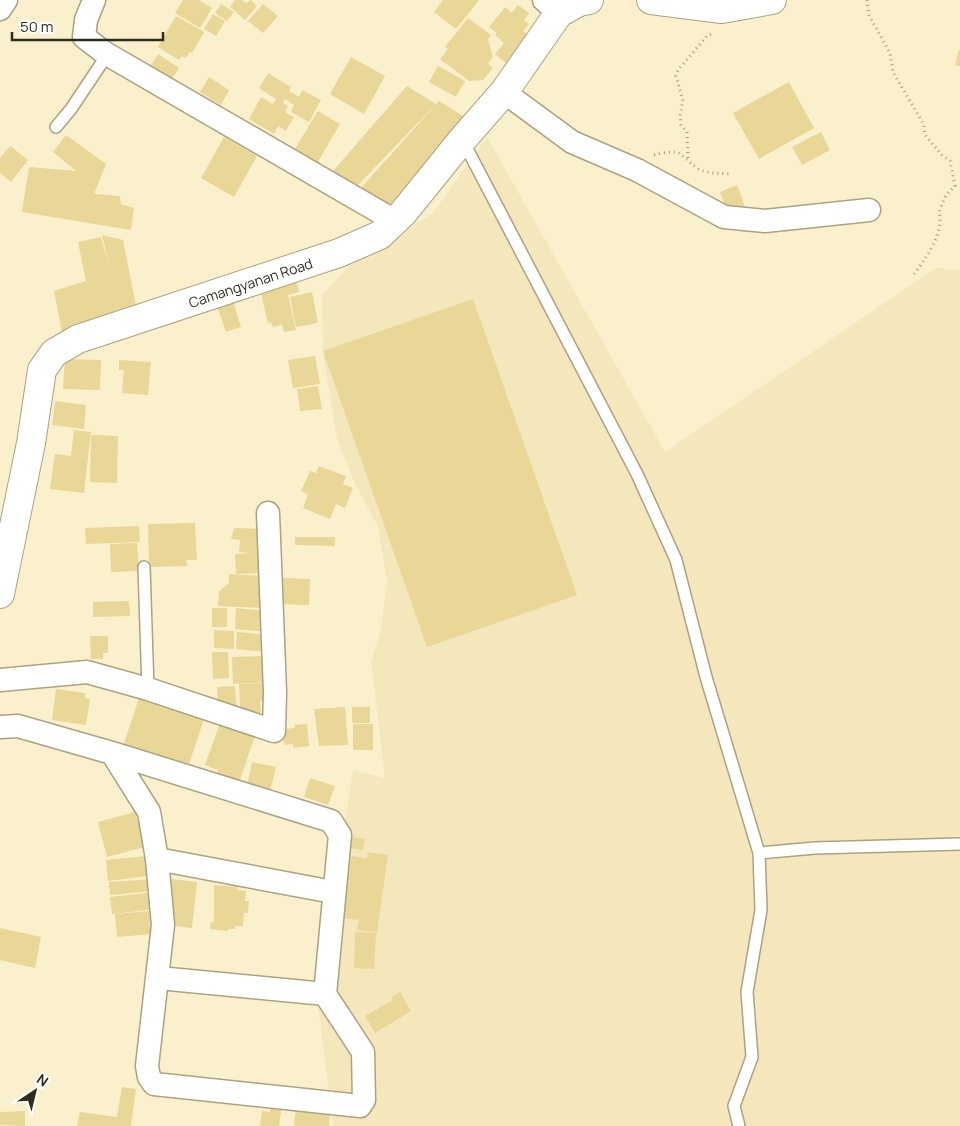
<svg xmlns="http://www.w3.org/2000/svg" width="960" height="1126" font-family="Manrope,sans-serif">
<style>
.built{fill:#f3e7bb}
.building{fill:#e8d797}
.lines{fill:none;stroke-linecap:round;stroke-linejoin:round}
.service-casing{stroke:#aca280;stroke-width:14}
.minor-casing{stroke:#aca280;stroke-width:25}
.tertiary-casing{stroke:#aca280;stroke-width:30}
.path{stroke:#a49d82;stroke-width:3;stroke-dasharray:1 4;stroke-linecap:butt}
.service{stroke:#fff;stroke-width:11}
.minor{stroke:#fff;stroke-width:22}
.tertiary{stroke:#fff;stroke-width:28}
.labels{text-anchor:middle;dominant-baseline:central;stroke-width:4;stroke-linejoin:round;paint-order:stroke}
.street-label{font-size:14px;fill:#2f2b1d;stroke:#fff}
</style>
<rect width="100%" height="100%" fill="#faf0cc"/>
<!-- built -->
<path class="built" d="M487 137 665 452 936 268 960 270V1126H333L317 997 353 770 385 778 371 662 381 629 387 581 378 526 356 486 337 439 323 352 322 295 348 267 433 213Z"/>
<!-- building -->
<g class="building">
<path d="M183 0H199L212 8 200 28 175 13Z"/>
<path d="M235 0H242L246 3 251 0 257 6 245 20 230 7Z"/>
<path d="M443 0H479L456 29 434 12Z"/>
<path d="M221 4 234 12 227 21 215 13Z"/>
<path d="M263 4 278 16 263 33 248 21Z"/>
<path d="M518 5 529 13 524 20 529 24 523 31 530 36 507 64 495 54 504 43 495 35 497 33 489 27 505 7 512 13Z"/>
<path d="M213 14 225 21 216 36 204 29Z"/>
<path d="M176 16 204 32 192 53 190 52 186 58 182 56 179 60 158 47Z"/>
<path d="M468 18 491 35 488 39 493 57 488 64 493 68 483 80 469 81 440 59 448 49 445 47Z"/>
<path d="M959 50H960V66L955 65Z"/>
<path d="M158 54 179 68 169 83 148 70Z"/>
<path d="M351 57 385 76 364 114 330 94Z"/>
<path d="M438 66 465 81 456 97 429 82Z"/>
<path d="M268 73 291 87 289 91 299 97 302 90 321 100 309 122 291 112 294 105 285 99 283 103 288 106 285 112 294 117 286 131 278 126 274 134 249 119 261 97 273 104 276 99 259 88Z"/>
<path d="M209 77 229 90 221 105 200 92Z"/>
<path d="M789 82 814 128 759 159 733 113Z"/>
<path d="M407 86 436 104 356 187 333 171Z"/>
<path d="M439 101 465 117 389 206 360 189Z"/>
<path d="M318 111 340 124 316 165 293 152Z"/>
<path d="M821 132 830 150 802 165 792 147Z"/>
<path d="M66 135 106 164 94 194 120 196 121 204 134 208 131 230 22 212 29 167 76 171 53 152Z"/>
<path d="M224 137 257 156 234 197 201 178Z"/>
<path d="M10 146 28 160 11 182 0 173V158Z"/>
<path d="M737 185 746 210 729 216 720 192Z"/>
<path d="M102 235 123 240 136 306 62 332 54 291 86 281 78 242 101 237 109 264Z"/>
<path d="M295 277 299 292 288 295 296 330 284 332 282 325 273 327 271 322 268 323 260 289Z"/>
<path d="M312 292 318 323 296 327 290 297Z"/>
<path d="M473 299 577 595 427 647 323 351Z"/>
<path d="M233 301 241 327 226 332 217 306Z"/>
<path d="M315 356 320 384 293 388 288 360Z"/>
<path d="M65 359 101 360 100 390 63 389Z"/>
<path d="M119 360 151 362 148 395 122 393 124 370H119Z"/>
<path d="M318 386 322 409 300 411 297 389Z"/>
<path d="M55 401 86 405 84 429 52 425Z"/>
<path d="M74 430 91 432 84 493 50 489 55 454 71 456Z"/>
<path d="M91 435 118 436 117 483 90 482Z"/>
<path d="M319 466 346 476 343 484 353 488 345 508 336 504 330 519 303 508 308 494 301 491 310 471 316 473Z"/>
<path d="M195 523 197 560H186L187 566 149 567 148 524Z"/>
<path d="M139 526 140 542 86 544 85 528Z"/>
<path d="M234 528 262 529 263 573 236 574 235 554 252 553 239 552 240 540 231 539Z"/>
<path d="M295 537H335V546L295 545Z"/>
<path d="M137 543 139 571 111 572 110 544Z"/>
<path d="M229 574 266 576 262 608 218 606 219 591 229 583Z"/>
<path d="M282 578 310 579 309 605 281 604Z"/>
<path d="M129 601 130 616 93 617V602Z"/>
<rect x="212" y="608" width="15" height="19"/>
<path d="M236 608 268 611 266 632 235 629Z"/>
<path d="M214 630 234 631V649L214 648Z"/>
<path d="M237 632 268 635 267 652 236 649Z"/>
<path d="M90 636H108V653H103V659H91Z"/>
<path d="M212 652H228L229 678 213 679Z"/>
<path d="M266 656 270 682 233 684 232 657Z"/>
<path d="M267 683V701H260L261 713 245 714V708H240L239 684Z"/>
<path d="M235 686 237 714 218 708 217 687Z"/>
<path d="M56 689 85 693V698L90 699 86 725 52 720Z"/>
<path d="M140 695 205 716 187 770 122 749Z"/>
<path d="M345 707 348 745 319 746 314 709Z"/>
<rect x="352" y="707" width="18" height="16"/>
<path d="M220 723 255 736 238 786 215 778 218 770 205 765Z"/>
<path d="M307 724 309 746 293 748V744L284 745 283 729 295 728 294 725Z"/>
<rect x="353" y="724" width="20" height="26"/>
<path d="M252 762 276 767 270 791 247 786Z"/>
<path d="M310 778 335 786 328 805 304 797Z"/>
<path d="M135 812 145 847 107 857 98 822Z"/>
<path d="M352 837 365 839 363 850 350 848Z"/>
<path d="M368 852 388 855 377 933 357 930 359 920 342 918 351 856 367 858Z"/>
<path d="M147 856 149 876 108 881 106 860Z"/>
<path d="M153 879 154 891 110 895 109 882Z"/>
<path d="M172 879 197 882 192 928 167 925Z"/>
<path d="M214 885 237 887V890L246 891 245 901H249L248 913H244L243 926H235V929H228V931L210 929 211 922H214Z"/>
<path d="M155 892 157 909 112 914 110 897Z"/>
<path d="M149 911 151 934 117 937 115 914Z"/>
<path d="M0 928 41 937 35 968 0 960Z"/>
<path d="M355 932 376 933 374 969 354 968Z"/>
<path d="M400 992 411 1011 375 1033 365 1016 393 1000 391 997Z"/>
<path d="M122 1087 136 1089 131 1126H77L80 1112 117 1117Z"/>
<path d="M271 1104 282 1105 279 1126H260L262 1111 270 1112Z"/>
<path d="M296 1107 330 1110 329 1126H294Z"/>
<path d="M25 1111V1126L0 1125V1112Z"/>
</g>
<g class="lines">
<!-- service casing -->
<g class="service-casing">
<g id="service">
<path d="M56 127 71 109 107 55"/>
<path d="M463 141 637 474 676 560 706 677 759 853 761 910 747 992 752 1057 734 1106 739 1126"/>
<path d="M144 567 148 689"/>
<path d="M759 853 815 848 960 844"/>
</g>
</g>
<!-- minor casing -->
<g class="minor-casing">
<g id="minor">
<path d="M94 0 86 20 84 37 105 53 395 221"/>
<path d="M544 0 559 13"/>
<path d="M0 9 6 0"/>
<path d="M504 92 572 142 637 170 724 217 765 221 869 210"/>
<path d="M0 680 87 672 148 689 274 731 275 692 268 513"/>
<path d="M0 727 18 726 112 753 149 812 157 859 163 925 147 1066 149 1077 154 1084 360 1106 364 1100 363 1052 325 994 340 835 331 821 112 753"/>
<path d="M157 859 333 892"/>
<path d="M159 978 325 994"/>
</g>
</g>
<!-- tertiary casing -->
<g class="tertiary-casing">
<g id="tertiary">
<path d="M651 0 722 9 772 0"/>
<path id="s1" d="M0 594 31 443 42 370 54 353 78 339 339 253 380 235 403 213 462 140 504 92 559 13 579 2 589 0"/>
</g>
</g>
<!-- path -->
<g class="path">
<path d="M867 0 869 15 890 53 893 72 924 125 925 135 942 155 950 161 955 186 946 195 939 212C945 231 926 259 914 274"/>
<path d="M654 155C683 148 677 153 697 168 706 174 718 173 729 174"/>
<path d="M688 158 687 132 681 125 680 116 683 101 676 76 678 70 707 36 714 33"/>
</g>
<!-- service -->
<use href="#service" class="service"/>
<!-- minor -->
<use href="#minor" class="minor"/>
<!-- tertiary -->
<use href="#tertiary" class="tertiary"/>
</g>
<g class="labels">
<!-- street labels -->
<g class="street-label">
<text stroke="none"><textPath href="#s1" startOffset="458">Camangyanan Road</textPath></text>
</g>
</g>
<!-- north arrow -->
<g transform="translate(35 1091) rotate(35)" stroke="#ffffff" stroke-width="4" paint-order="stroke">
<path d="M0-4L9 19L0 12L-9 19Z" fill="#2f2b1d"/>
<text y="-8" font-size="14" font-weight="bold" text-anchor="middle" fill="#2f2b1d">N</text>
</g>
<!-- scale -->
<path d="M12 32v8h151v-8" fill="none" stroke="#2f2b1d" stroke-width="2.5"/>
<text x="20" y="32" font-size="15" fill="#2f2b1d" stroke="#ffffff" stroke-width="4" paint-order="stroke">50 m</text>
</svg>
